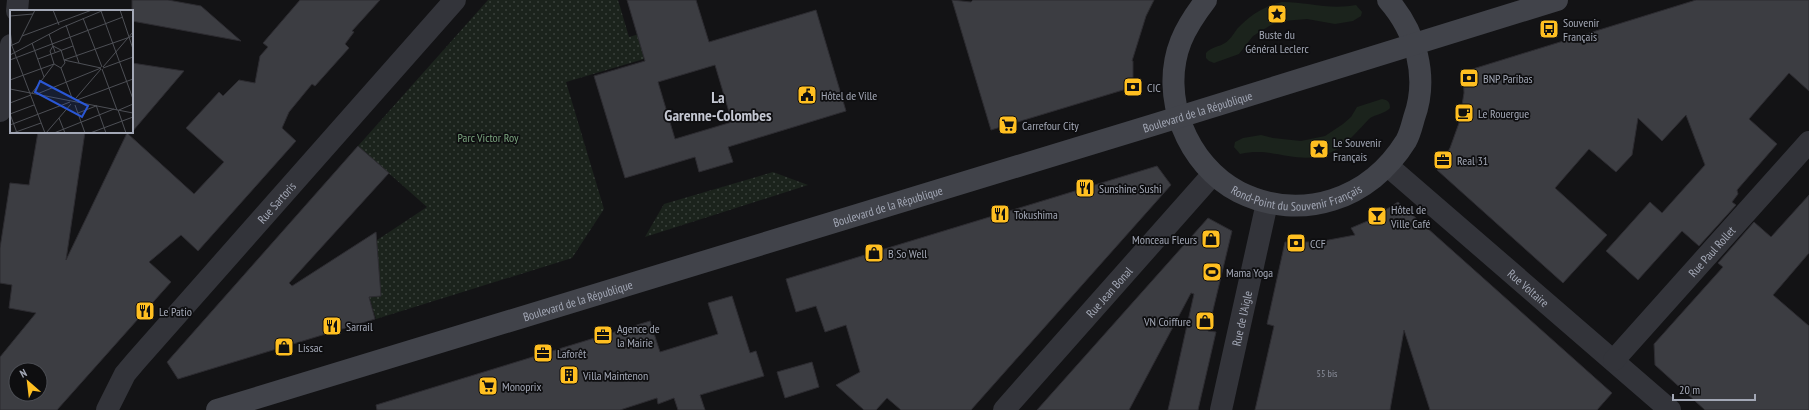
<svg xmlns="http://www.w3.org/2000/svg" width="1809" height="410" font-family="'PT Sans Narrow',sans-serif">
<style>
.grass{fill:#1b231c}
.park{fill:url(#park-dots)}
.building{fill:#3c3d42;stroke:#2d2c31;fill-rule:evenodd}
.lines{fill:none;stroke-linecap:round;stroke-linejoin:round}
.minor{stroke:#33343a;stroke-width:22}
.secondary{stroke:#41434a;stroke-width:22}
.labels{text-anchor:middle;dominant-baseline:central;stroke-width:3.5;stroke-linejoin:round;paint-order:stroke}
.number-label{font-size:10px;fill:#898d99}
.poi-label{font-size:12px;fill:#a3a8b6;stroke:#0e0e10;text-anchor:start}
.street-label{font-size:12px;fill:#a3a8b6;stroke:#0e0e10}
.park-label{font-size:12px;fill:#79a37d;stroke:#0e0e10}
.district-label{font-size:16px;font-weight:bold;fill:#c4c7d2;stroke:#0e0e10}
.inset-road{fill:none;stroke:#4d4f55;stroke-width:1}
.view{fill:#2a57d5;fill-opacity:0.15;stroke:#2a57d5;stroke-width:2}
.inset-edge{fill:none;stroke:#a3a8b6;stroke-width:2}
</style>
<defs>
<pattern id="park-dots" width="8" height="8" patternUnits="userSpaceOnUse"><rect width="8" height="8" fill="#1b231c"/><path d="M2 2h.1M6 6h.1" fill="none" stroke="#39403b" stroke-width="1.8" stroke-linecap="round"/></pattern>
</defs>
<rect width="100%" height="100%" fill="#131315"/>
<!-- grass -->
<g class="grass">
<path d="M1282 2C1308 2 1329 10 1356 5L1362 12 1361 16 1353 21 1335 24 1307 19 1283 21 1271 25 1253 36 1239 54 1214 63 1209 61 1206 58V53C1211 47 1219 47 1225 43 1230 40 1234 33 1237 29 1250 15 1264 6 1282 2Z"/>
<path d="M1382 99C1388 100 1390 102 1390 108 1385 114 1375 114 1369 119 1343 147 1330 163 1288 156 1270 153 1259 150 1240 154L1234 147 1235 142 1243 138 1261 135 1273 138 1301 141 1325 136 1343 124 1351 117 1357 107Z"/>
</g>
<!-- park -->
<g class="park">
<path d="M488 0H618L629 37 646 32 654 56 566 82 604 209 572 258 376 319 356 254 427 207 358 146Z"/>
<path d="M773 172 808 185 645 237 664 204Z"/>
</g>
<!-- building -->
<g class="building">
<path d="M132 0H168L201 6 241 41 132 21Z"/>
<path d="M300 0H380L352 31 354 32 345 44 349 48 315 86 312 84 289 112 282 128 296 141 198 251 181 235 149 262 171 282 57 410H0V357L36 313 9 308 12 285 0 283V248L10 183 29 185 38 132H85L66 260 127 133 194 194 224 162 186 128 219 92 223 96 239 80 255 83 260 56 268 47 263 43ZM16 370H40V394H16Z"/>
<path d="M627 0H696L709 42 816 10 846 111 728 147 733 162 699 172 695 157 625 178 594 76 645 61ZM715 65 732 122 675 139 658 82Z"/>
<path d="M952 0 971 2 973 0H1154L1146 16 1132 61H1133V87L991 130Z"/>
<path d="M1696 0H1809V91L1789 73 1749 119 1777 144 1737 190 1738 194 1732 202 1736 205 1699 246 1682 231 1638 280 1606 251 1650 202 1662 213 1705 165 1686 115 1662 141 1638 118 1632 155 1616 172 1589 149 1555 188 1607 235 1563 283 1437 170 1450 148 1459 123 1464 93 1463 72Z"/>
<path d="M132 63 184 71 132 132Z"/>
<path d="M358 146 389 173 289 283 292 286 376 232 381 296 369 297 375 319 178 379 167 362Z"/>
<path d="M1157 166 1171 185 971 410H901L887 398 876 410H864L836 385 860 372 846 325 825 332 816 306 796 312 786 279Z"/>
<path d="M1809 195V253L1773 295 1809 326V410H1705L1655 365 1654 344 1723 267 1718 263 1754 222 1771 237Z"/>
<path d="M1398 202 1612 393 1597 410H1430L1404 330 1390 410H1255L1274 326 1267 324 1285 242H1318L1355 235 1351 228 1370 220Z"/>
<path d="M1208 218 1232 231 1208 331 1216 332 1198 410H1168L1194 294 1191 293 1129 410H1037Z"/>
<path d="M732 296 750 353 756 351 764 376 700 395 705 410H678L674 398 658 404 657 398 620 410H377L376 405 650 321 660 352 718 334 708 303Z"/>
<path d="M812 362 819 387 785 398 777 372Z"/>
</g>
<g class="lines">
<!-- minor -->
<g class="minor">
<path d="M17 11 18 0"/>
<path d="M0 111 11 45"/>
<path id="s1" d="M1388 166 1670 410"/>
<path id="s2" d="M1614 360 1809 142"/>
<path id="s3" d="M107 410 125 374 136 361 455 0"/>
<path id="s4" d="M1004 410 1213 174"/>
<path id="s5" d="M1221 410 1267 203"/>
</g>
<!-- secondary -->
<g class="secondary">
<path id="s6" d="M1206 0C1196 13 1187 26 1181 41 1159 96 1187 165 1239 192 1302 223 1370 199 1406 141 1410 134 1412 125 1414 118 1429 77 1416 32 1388 0"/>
<path id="s7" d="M217 410 1153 125 1557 0"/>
</g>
</g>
<!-- icons -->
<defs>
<g id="sight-square" transform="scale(1)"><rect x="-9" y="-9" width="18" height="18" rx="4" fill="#ffbf21" stroke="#0e0e10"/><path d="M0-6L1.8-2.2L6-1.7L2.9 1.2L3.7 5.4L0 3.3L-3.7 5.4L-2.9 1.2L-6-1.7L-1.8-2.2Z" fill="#111"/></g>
<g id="bus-square" transform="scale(1)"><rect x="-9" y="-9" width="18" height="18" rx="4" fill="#ffbf21" stroke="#0e0e10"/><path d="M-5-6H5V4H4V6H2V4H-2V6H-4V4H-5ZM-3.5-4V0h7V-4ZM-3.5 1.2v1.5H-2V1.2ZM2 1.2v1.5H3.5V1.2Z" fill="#111"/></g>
<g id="bank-square" transform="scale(1)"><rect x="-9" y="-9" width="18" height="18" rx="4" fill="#ffbf21" stroke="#0e0e10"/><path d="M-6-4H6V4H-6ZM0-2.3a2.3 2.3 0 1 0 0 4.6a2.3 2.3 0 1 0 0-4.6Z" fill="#111"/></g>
<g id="civic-square" transform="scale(1)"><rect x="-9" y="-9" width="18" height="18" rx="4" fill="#ffbf21" stroke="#0e0e10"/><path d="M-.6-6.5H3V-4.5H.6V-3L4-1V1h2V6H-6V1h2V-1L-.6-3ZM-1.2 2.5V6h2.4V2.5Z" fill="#111"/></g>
<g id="cafe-square" transform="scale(1)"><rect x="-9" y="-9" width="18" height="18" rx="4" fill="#ffbf21" stroke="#0e0e10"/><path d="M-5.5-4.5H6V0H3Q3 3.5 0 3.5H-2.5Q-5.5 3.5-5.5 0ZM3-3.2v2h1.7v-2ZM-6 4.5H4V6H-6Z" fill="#111"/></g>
<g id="supermarket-square" transform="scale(1)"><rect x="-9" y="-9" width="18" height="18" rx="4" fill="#ffbf21" stroke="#0e0e10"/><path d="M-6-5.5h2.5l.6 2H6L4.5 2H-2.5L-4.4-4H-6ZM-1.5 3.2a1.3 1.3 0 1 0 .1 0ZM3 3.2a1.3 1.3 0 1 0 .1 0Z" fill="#111"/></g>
<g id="office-square" transform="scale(1)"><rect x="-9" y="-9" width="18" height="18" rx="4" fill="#ffbf21" stroke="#0e0e10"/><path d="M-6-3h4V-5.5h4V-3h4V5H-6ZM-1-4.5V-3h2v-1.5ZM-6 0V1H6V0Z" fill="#111"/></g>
<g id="restaurant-square" transform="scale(1)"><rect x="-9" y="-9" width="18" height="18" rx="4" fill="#ffbf21" stroke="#0e0e10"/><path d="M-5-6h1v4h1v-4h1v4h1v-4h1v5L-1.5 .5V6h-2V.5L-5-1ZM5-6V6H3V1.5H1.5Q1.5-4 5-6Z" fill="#111"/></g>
<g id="bar-square" transform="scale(1)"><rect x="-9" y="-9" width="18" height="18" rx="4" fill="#ffbf21" stroke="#0e0e10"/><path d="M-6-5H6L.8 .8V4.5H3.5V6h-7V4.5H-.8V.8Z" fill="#111"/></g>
<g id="shop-square" transform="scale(1)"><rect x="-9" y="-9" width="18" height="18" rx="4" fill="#ffbf21" stroke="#0e0e10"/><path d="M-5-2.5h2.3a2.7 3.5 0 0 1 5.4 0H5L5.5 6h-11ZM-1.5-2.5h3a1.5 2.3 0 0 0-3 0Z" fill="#111"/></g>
<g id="stadium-square" transform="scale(1)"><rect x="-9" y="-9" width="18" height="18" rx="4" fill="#ffbf21" stroke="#0e0e10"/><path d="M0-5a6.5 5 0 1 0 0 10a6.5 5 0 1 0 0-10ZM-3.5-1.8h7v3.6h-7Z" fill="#111"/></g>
<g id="building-square" transform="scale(1)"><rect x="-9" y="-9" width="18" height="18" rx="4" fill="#ffbf21" stroke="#0e0e10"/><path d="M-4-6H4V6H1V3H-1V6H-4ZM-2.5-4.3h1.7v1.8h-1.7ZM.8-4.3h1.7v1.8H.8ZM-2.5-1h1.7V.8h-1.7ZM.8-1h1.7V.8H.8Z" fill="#111"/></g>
</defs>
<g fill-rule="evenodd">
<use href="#sight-square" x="1277" y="14"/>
<use href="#bus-square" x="1549" y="29"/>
<use href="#bank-square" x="1469" y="78"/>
<use href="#bank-square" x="1133" y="87"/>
<use href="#civic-square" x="807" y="95"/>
<use href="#cafe-square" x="1464" y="113"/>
<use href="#supermarket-square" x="1008" y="125"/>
<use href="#sight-square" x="1319" y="149"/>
<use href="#office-square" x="1443" y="160"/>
<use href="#restaurant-square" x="1085" y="188"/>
<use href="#restaurant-square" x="1000" y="214"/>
<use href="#bar-square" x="1377" y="216"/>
<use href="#shop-square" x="1211" y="239"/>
<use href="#bank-square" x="1296" y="243"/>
<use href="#shop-square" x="874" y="253"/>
<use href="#stadium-square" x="1212" y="272"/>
<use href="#restaurant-square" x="145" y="311"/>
<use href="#shop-square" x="1205" y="321"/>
<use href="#restaurant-square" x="332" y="326"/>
<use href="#office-square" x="603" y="335"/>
<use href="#shop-square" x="284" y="347"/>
<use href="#office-square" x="543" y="353"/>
<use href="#building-square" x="569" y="375"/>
<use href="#supermarket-square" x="488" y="386"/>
</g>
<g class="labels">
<!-- number labels -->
<g class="number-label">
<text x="1327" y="373">55 bis</text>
</g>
<!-- poi labels -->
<g class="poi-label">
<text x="1563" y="22">Souvenir<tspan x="1563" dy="14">Français</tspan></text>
<text x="1277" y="34" text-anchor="middle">Buste du<tspan x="1277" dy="14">Général Leclerc</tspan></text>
<text x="1483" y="78">BNP Paribas</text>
<text x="1147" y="87">CIC</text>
<text x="821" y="95">Hôtel de Ville</text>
<text x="1478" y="113">Le Rouergue</text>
<text x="1022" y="125">Carrefour City</text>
<text x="1333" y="142">Le Souvenir<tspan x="1333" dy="14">Français</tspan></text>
<text x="1457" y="160">Real 31</text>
<text x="1099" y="188">Sunshine Sushi</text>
<text x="1391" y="209">Hôtel de<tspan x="1391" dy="14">Ville Café</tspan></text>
<text x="1014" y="214">Tokushima</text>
<text x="1197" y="239" text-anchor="end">Monceau Fleurs</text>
<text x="1310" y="243">CCF</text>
<text x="888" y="253">B So Well</text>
<text x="1226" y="272">Mama Yoga</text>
<text x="159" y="311">Le Patio</text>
<text x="1191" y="321" text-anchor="end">VN Coiffure</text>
<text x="346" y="326">Sarrail</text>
<text x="617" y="328">Agence de<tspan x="617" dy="14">la Mairie</tspan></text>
<text x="298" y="347">Lissac</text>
<text x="557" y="353">Laforêt</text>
<text x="583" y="375">Villa Maintenon</text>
<text x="502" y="386">Monoprix</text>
</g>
<!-- street labels -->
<g class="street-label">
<text stroke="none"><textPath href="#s7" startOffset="1025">Boulevard de la République</textPath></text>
<text stroke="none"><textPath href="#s6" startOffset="284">Rond-Point du Souvenir Français</textPath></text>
<text stroke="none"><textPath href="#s3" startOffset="269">Rue Sartoris</textPath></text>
<text stroke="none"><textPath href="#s7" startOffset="701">Boulevard de la République</textPath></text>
<text stroke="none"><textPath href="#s2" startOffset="146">Rue Paul Rollet</textPath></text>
<text stroke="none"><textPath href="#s1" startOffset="186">Rue Voltaire</textPath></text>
<text stroke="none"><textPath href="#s4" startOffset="158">Rue Jean Bonal</textPath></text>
<text stroke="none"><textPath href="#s7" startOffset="377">Boulevard de la République</textPath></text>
<text stroke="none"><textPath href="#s5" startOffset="94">Rue de l'Aigle</textPath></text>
</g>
<!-- park labels -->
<g class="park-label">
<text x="488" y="137">Parc Victor Roy</text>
</g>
<!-- district labels -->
<g class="district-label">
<text x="718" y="97">La<tspan x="718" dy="18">Garenne-Colombes</tspan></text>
</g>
</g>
<!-- overview -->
<g transform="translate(10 10)">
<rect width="123" height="123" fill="#131315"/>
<path class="inset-road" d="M43 0 49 15M110 0 123 39M91 1 123 89M0 6 23 4M73 8 92 57M56 15 69 53M0 20 2 36 35 123M39 24 45 42M12 26 82 0M22 33 34 67M0 36 9 32 25 0M43 36 51 40 55 53 51 58 44 54 40 41ZM0 45 51 18 94 0M28 49 63 36M0 50 113 7M54 50 123 26M54 50 91 58M93 57 123 22M51 58 62 88M93 58 123 47M92 59 107 100M0 70 44 54M0 79 123 103M22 83 44 54M27 84 91 58M66 88 91 59M67 90 123 69M0 93 21 85M65 95 75 123M86 95 96 123M108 100 116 123M109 100 123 94M68 103 86 96M0 104 24 95M0 104 7 123M49 108 55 123M0 115 60 92M3 123 31 113M36 123 61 94M44 123 104 99M80 123 123 107"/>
<path class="view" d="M30 71 78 96 72 107 25 82Z"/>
<rect width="123" height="123" class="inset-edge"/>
</g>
<!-- north arrow -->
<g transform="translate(28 382) rotate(332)"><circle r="19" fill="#0e0e10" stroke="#4a4c52"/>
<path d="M0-3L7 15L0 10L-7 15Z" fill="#ffbf21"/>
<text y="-6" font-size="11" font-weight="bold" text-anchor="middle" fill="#a3a8b6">N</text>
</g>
<!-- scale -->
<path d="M1673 394v6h82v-6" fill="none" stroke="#a3a8b6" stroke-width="2"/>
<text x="1679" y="394" font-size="12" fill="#a3a8b6" stroke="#0e0e10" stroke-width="3" paint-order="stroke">20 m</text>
</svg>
